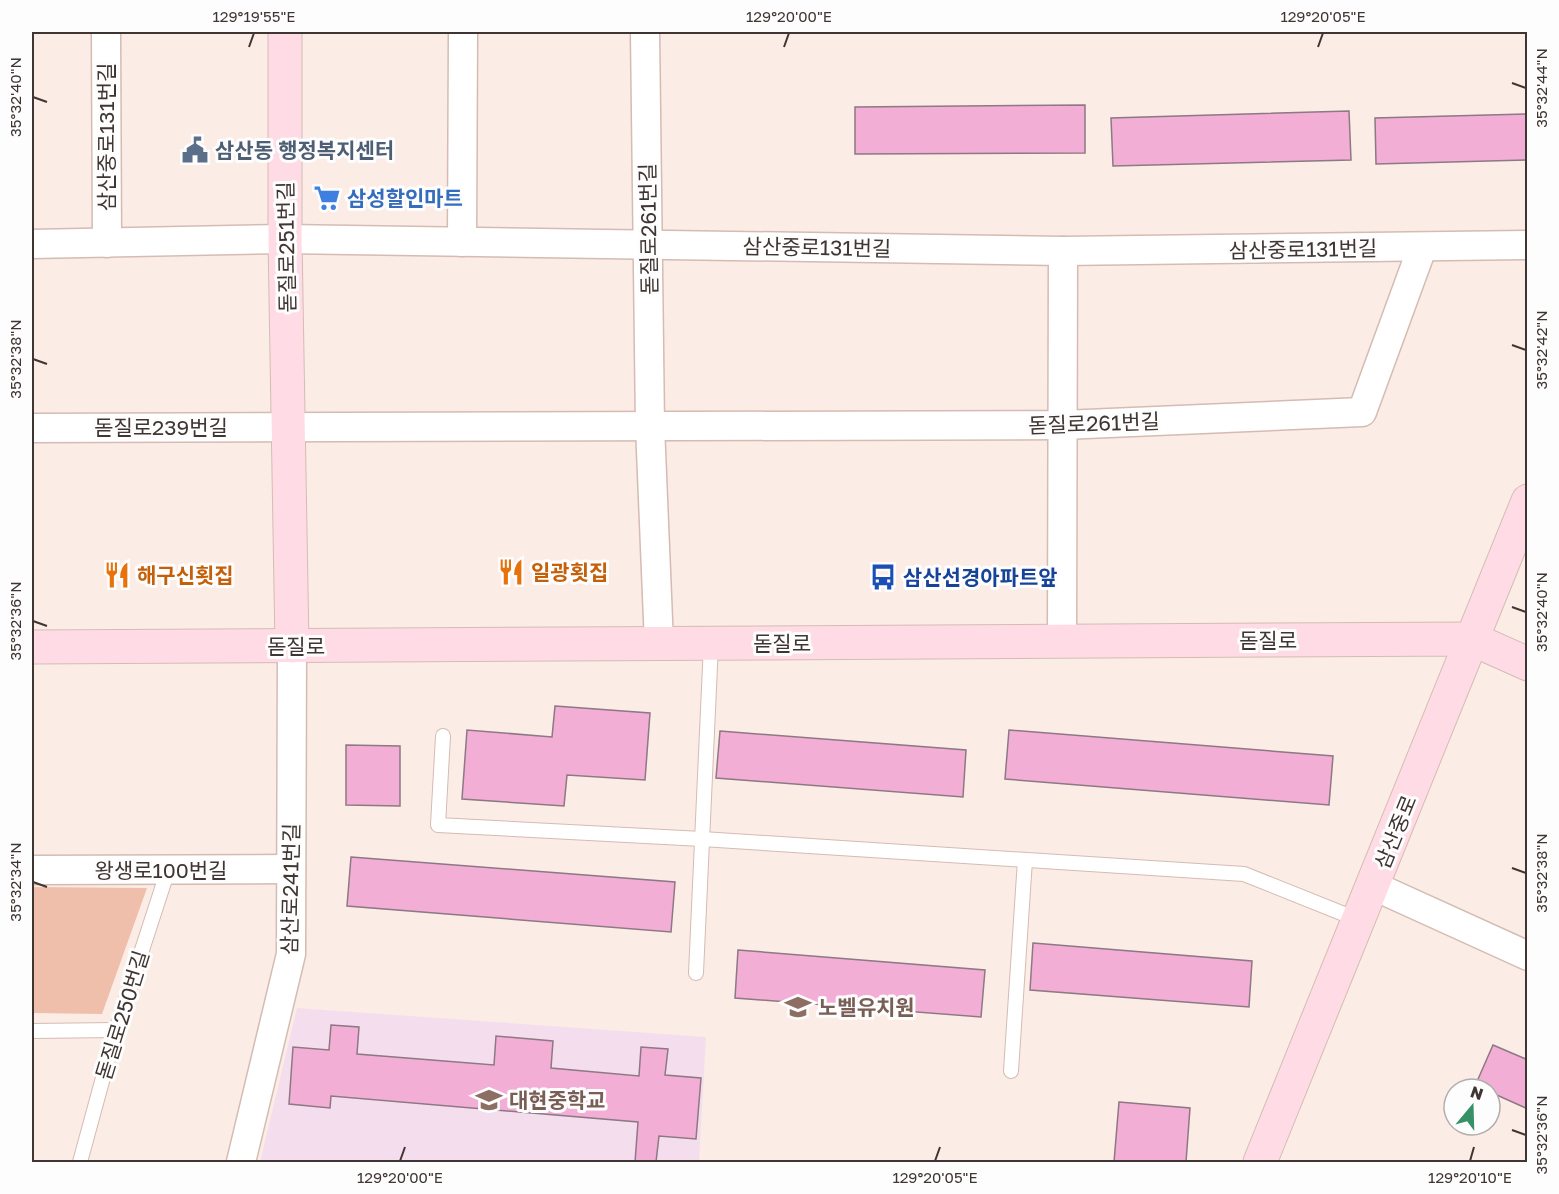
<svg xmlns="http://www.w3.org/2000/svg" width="1559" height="1194" font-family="'Golos Text','Noto Sans KR',sans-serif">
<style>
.education{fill:#f4deed}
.green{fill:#efbfac}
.building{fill:#f3aed6;stroke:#8d7884;stroke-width:1.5}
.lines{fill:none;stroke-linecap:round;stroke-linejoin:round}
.lane-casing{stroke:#d4bcb2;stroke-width:16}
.street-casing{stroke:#d4bcb2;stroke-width:31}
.secondary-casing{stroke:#d4bcb2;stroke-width:35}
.lane{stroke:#fff;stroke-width:14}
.street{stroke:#fff;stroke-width:28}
.secondary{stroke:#ffdce5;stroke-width:33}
.ticks{fill:none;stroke:#3f3532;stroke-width:2}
.labels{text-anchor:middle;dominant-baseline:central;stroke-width:6;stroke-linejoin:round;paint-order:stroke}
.street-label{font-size:21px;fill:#3f3532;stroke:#fdfdfd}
.service-label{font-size:21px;font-weight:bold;fill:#4e5e75;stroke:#fdfdfd;text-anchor:start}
.shop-label{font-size:21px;font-weight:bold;fill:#366cbe;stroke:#fdfdfd;text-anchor:start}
.food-label{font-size:21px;font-weight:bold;fill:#c56008;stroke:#fdfdfd;text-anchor:start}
.transit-label{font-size:21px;font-weight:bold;fill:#164399;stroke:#fdfdfd;text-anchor:start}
.education-label{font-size:21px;font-weight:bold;fill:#785e54;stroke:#fdfdfd;text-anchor:start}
.neatline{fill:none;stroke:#3f3532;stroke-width:2}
.ticks-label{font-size:15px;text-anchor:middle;fill:#3f3532}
</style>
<rect width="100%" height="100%" fill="#fbece6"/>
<!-- education -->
<path class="education" d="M297 1008 706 1037 699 1162H260Z"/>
<!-- green -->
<path class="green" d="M32 887 147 888 102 1014 32 1013Z"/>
<!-- building -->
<g class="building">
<path d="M1085 105V153L855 154V107Z"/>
<path d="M1349 111 1351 160 1113 166 1111 118Z"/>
<path d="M1528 114V160L1376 164 1375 118Z"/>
<path d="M555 706 650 713 645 780 567 775 564 806 462 799 467 730 552 737Z"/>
<path d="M1009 730 1333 756 1329 805 1005 779Z"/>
<path d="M720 731 966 750 963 797 716 778Z"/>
<path d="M346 745 400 746V806L346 805Z"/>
<path d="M351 857 675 882 671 932 347 906Z"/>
<path d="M1033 943 1252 961 1249 1007 1030 990Z"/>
<path d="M738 950 985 970 981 1017 735 998Z"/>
<path d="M331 1025 359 1027 357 1054 494 1065 496 1036 553 1041 551 1068 639 1076 641 1047 668 1049 665 1075 701 1078 696 1139 659 1136 656 1162H635L638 1122 331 1096 330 1108 289 1104 293 1047 329 1050Z"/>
<path d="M1493 1045 1528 1060V1109L1490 1092V1089H1482L1475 1086Z"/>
<path d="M1119 1102 1190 1108 1186 1162H1114Z"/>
</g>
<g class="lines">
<!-- lane casing -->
<g class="lane-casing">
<g id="lane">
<path d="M443 736 438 825 702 839 1244 874 1359 920"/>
<path d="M696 973 711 644"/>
<path d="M32 1031 116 1030"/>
<path d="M1011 1071 1025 860"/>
<path d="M80 1162 116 1030 168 870"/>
</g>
</g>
<!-- street casing -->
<g class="street-casing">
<g id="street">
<path d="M106 32 107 243"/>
<path d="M645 32 650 426 659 644"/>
<path d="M462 242 463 32"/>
<path d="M32 244 285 239 1063 251 1528 245"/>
<path d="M32 428 1063 425 1362 412 1422 248"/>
<path d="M1062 642 1063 251"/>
<path d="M32 870 291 869"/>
<path d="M1374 886 1528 956"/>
<path d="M241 1162 291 954 292 646"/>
</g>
</g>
<!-- secondary casing -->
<g class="secondary-casing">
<g id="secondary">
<path d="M285 32V239L292 646"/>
<path d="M32 647 1472 639 1528 664"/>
<path d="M1260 1162 1528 501"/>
</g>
</g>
<!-- lane -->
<use href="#lane" class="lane"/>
<!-- street -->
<use href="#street" class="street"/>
<!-- secondary -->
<use href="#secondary" class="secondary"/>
</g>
<!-- ticks -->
<path class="ticks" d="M249 47 254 33M784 47 789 33M1318 47 1323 33M1512 83 1526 88M33 97 47 102M1512 345 1526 350M33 359 47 364M1512 607 1526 612M33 621 47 626M1512 868 1526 873M33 882 47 887M1512 1130 1526 1135M400 1161 405 1147M935 1161 940 1147M1470 1161 1474 1147"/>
<!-- icons -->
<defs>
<g id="civic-bare" transform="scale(2.07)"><path d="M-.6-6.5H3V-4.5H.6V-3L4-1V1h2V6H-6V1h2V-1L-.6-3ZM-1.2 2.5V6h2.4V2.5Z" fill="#5c6f8a" stroke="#fdfdfd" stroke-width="2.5" paint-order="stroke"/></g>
<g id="supermarket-bare" transform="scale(2.07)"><path d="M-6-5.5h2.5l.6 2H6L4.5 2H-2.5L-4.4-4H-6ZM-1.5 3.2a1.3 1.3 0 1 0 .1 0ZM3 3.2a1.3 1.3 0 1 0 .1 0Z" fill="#3f7fe0" stroke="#fdfdfd" stroke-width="2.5" paint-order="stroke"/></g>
<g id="restaurant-bare" transform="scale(2.07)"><path d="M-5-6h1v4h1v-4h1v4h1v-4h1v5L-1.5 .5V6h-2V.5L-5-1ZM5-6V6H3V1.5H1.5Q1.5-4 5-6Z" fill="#e8710a" stroke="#fdfdfd" stroke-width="2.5" paint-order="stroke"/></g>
<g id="bus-bare" transform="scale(2.07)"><path d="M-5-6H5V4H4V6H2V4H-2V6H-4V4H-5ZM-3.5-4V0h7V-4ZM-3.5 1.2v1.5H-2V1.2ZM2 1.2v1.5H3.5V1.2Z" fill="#1a4fb4" stroke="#fdfdfd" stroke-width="2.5" paint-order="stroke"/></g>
<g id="school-bare" transform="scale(2.07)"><path d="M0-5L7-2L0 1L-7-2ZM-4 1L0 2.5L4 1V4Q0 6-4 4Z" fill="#8d6e63" stroke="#fdfdfd" stroke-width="2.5" paint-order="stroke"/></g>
</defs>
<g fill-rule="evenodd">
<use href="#civic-bare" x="195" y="150"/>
<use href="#supermarket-bare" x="327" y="198"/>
<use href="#restaurant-bare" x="511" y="572"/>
<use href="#restaurant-bare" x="117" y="575"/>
<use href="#bus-bare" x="883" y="577"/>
<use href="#school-bare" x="798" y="1007"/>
<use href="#school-bare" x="489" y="1100"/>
</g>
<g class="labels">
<!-- street labels -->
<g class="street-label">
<text transform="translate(106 137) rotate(-90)">삼산중로131번길</text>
<text transform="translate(648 229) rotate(-91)">돋질로261번길</text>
<text transform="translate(286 247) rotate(-91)">돋질로251번길</text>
<text transform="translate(817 247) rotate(1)">삼산중로131번길</text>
<text transform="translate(1303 249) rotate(-1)">삼산중로131번길</text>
<text transform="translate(1094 423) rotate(-2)">돋질로261번길</text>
<text x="161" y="427">돋질로239번길</text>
<text x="1268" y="640">돋질로</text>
<text x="782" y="643">돋질로</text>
<text x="296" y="646">돋질로</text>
<text transform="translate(1395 832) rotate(-68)">삼산중로</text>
<text x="161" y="870">왕생로100번길</text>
<text transform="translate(290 889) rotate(-89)">삼산로241번길</text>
<text transform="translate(122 1015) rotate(-73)">돋질로250번길</text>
</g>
<!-- service labels -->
<g class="service-label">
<text x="215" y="150">삼산동 행정복지센터</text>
</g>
<!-- shop labels -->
<g class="shop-label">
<text x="347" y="198">삼성할인마트</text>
</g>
<!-- food labels -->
<g class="food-label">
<text x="531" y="572">일광횟집</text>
<text x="137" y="575">해구신횟집</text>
</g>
<!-- transit labels -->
<g class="transit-label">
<text x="903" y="577">삼산선경아파트앞</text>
</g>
<!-- education labels -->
<g class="education-label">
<text x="818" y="1007">노벨유치원</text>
<text x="509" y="1100">대현중학교</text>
</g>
</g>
<!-- border -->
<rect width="1559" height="1194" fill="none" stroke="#fdfdfd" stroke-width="66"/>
<!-- north arrow -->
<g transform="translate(1472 1107) rotate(19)"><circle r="28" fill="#fdfdfd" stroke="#b1adac" stroke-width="1.5"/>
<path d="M0-4.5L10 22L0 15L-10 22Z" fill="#379167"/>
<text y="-9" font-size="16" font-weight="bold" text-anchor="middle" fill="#3f3532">N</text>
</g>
<rect x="33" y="33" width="1493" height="1128" class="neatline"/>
<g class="ticks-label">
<text x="254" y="22">129°19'55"E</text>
<text x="789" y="22">129°20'00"E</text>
<text x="1323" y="22">129°20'05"E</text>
<text transform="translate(1542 88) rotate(-90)" y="5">35°32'44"N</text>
<text transform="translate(16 97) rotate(-90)" y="5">35°32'40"N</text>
<text transform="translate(1542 350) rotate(-90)" y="5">35°32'42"N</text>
<text transform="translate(16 359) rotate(-90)" y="5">35°32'38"N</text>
<text transform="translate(1542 612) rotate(-90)" y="5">35°32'40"N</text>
<text transform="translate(16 621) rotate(-90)" y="5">35°32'36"N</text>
<text transform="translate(1542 873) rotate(-90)" y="5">35°32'38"N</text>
<text transform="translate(16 882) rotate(-90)" y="5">35°32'34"N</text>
<text transform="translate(1542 1135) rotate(-90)" y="5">35°32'36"N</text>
<text x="400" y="1183">129°20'00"E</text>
<text x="935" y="1183">129°20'05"E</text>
<text x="1470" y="1183">129°20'10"E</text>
</g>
</svg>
